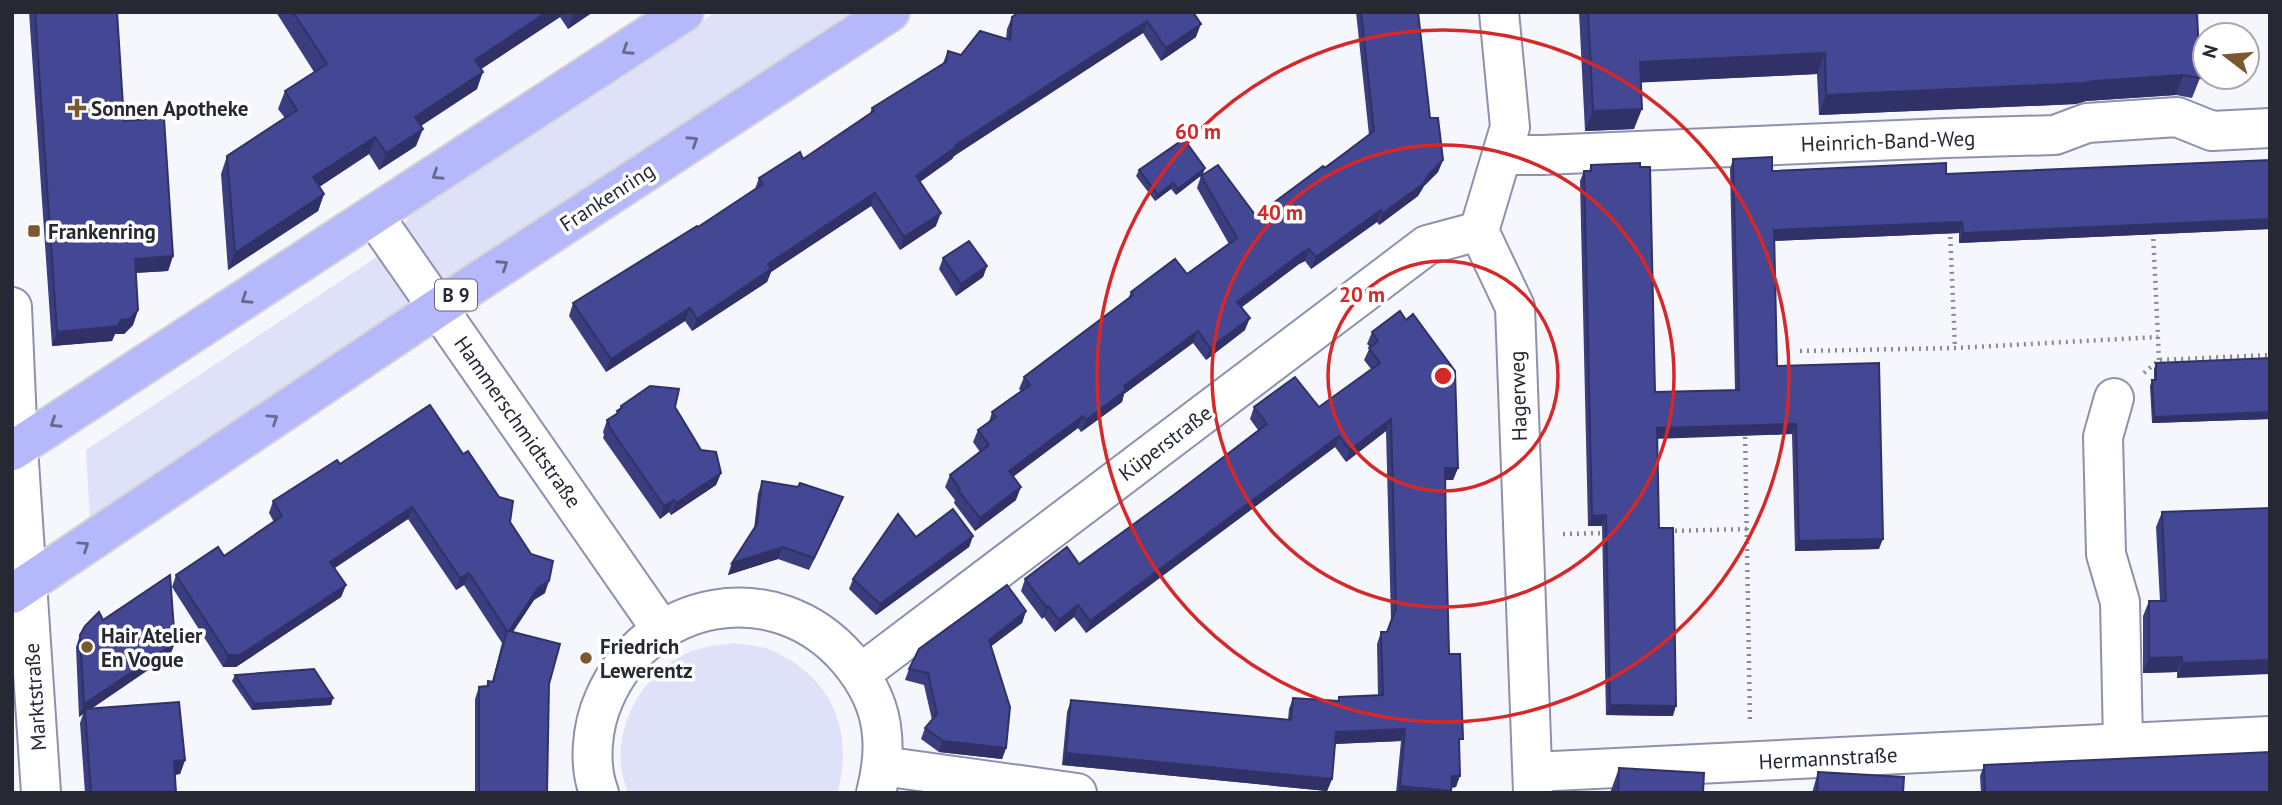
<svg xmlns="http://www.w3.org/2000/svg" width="2282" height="805" font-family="'PT Sans',sans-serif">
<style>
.green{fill:#dee1f7}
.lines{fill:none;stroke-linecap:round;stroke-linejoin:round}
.minor-casing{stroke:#8d91ae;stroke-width:42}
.major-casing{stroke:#d4d4d6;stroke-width:42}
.path{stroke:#898b94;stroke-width:4.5;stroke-dasharray:2 5;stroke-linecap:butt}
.minor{stroke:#fff;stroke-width:38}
.major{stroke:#b5b9fb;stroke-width:38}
.wall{fill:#3a3d7e}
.shaded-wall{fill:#303267}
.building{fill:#444793;stroke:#303267;stroke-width:2}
.oneway{stroke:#66698e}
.ring{fill:none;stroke:#d62828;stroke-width:3.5}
.poi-dot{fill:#7a5830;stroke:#fff;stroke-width:2.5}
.labels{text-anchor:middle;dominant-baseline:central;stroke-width:7;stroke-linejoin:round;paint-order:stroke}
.shield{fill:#fff;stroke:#676871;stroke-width:2}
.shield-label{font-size:19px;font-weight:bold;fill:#262834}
.poi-label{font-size:21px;font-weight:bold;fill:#262834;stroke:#fff;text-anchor:start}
.street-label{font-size:21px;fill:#262834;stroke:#fff}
.centre{fill:#d62828;stroke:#fff;stroke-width:3.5}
.ring-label{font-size:21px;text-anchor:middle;font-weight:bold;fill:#d62828;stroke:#fff;stroke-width:7;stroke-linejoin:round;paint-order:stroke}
</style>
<rect width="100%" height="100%" fill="#f6f7fd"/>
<!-- green -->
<g class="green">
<path d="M716 12H867L90 522 86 450 374 259 415 211Z"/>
<path d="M733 643C745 645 759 645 771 650 777 652 784 657 790 660 837 688 853 742 837 793H628C626 786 623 779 622 772 613 722 648 666 695 650 707 646 721 645 733 643Z"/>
</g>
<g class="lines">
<!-- minor casing -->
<g class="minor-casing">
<g id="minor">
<path d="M1499 12 1510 127 1479 231 1515 307 1533 793"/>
<path d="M1502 155H1542L1947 138 2055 135 2087 123 2177 117 2212 131 2270 128"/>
<path d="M374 216 661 629"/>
<path d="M12 307 18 447 41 793"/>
<path d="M2114 398 2103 437 2106 554 2120 602 2123 742"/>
<path d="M860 674 1427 245 1479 231"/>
<path d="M882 766 1077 793"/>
<path d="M1533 772 2270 736"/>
<path d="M599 793C588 764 592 726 604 699 647 599 775 574 848 659 866 680 880 706 882 735 884 755 881 773 876 793"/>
</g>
</g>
<!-- major casing -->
<g class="major-casing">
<g id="major">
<path d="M12 451 684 12"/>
<path d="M12 594 439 307 890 12"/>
</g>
</g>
<!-- path -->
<g class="path">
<path d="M1950 230 1955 348"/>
<path d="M2153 232 2159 360"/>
<path d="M1800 351 1955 348 2158 337"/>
<path d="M2144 373 2159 360 2270 355"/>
<path d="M1745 430 1750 723"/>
<path d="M1668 531 1748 529"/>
<path d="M1563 534 1606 533"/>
</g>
<!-- minor -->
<use href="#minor" class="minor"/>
<!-- major -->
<use href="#major" class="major"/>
</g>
<!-- wall -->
<g class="wall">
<path d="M29 12H117L124 121 173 256 168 271 136 273 138 310 133 325 124 334H115L112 341 52 346Z"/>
<path d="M276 12H593L568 29 560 17 481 69 477 89 421 126 416 146 379 170 369 154 319 187 324 194 318 211 228 270 221 174 227 156 285 118 278 109 285 91 314 72Z"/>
<path d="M1193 12 1196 37 1161 61 1143 33 954 156 952 159 920 182 936 226 900 250 871 206 771 272 767 282 692 331 685 321 606 372 569 316 573 303 698 227 755 189 759 178 803 159 870 113 872 108 943 63 948 51 961 55 1006 39 1007 29 1012 17Z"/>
<path d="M1356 12H1418L1430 118 1443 160 1438 172 1424 186 1418 196 1379 225 1377 222 1311 269 1305 261 1299 264 1241 307 1245 330 1206 360 1193 343 1124 394 1122 402 1081 432 1078 428 1013 477 1016 500 975 531 954 503 955 500 945 487 950 475 980 452 973 442 978 430 989 422 992 412 1021 391 1019 389 1024 377 1128 299 1131 292 1187 274 1229 244 1197 188 1201 176 1256 216 1369 135Z"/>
<path d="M1579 12H2197L2200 78 2192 98 2176 95 2086 101 2076 104 1819 115 1817 74 1641 82 1634 129 1585 131Z"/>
<path d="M1733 159 1772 171 1946 174 2270 160V229L1959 243V233L1774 241 1777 366 1879 549 1795 551 1792 434 1657 438 1659 528 1673 716 1606 715 1602 526H1588L1580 181 1584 171H1589L1591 165 1655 392 1735 390 1730 169Z"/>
<path d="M1139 170 1203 174 1176 195 1171 189 1155 201 1136 176Z"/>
<path d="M943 258 987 266 983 277 956 296 939 269Z"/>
<path d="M1400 311 1458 468 1453 480H1445L1449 654 1460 748 1456 787 1451 788 1450 793H1396L1401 741 1335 744 1332 779 1327 791 1062 765 1067 712 1071 700 1288 720 1289 709 1293 698 1338 701 1339 697 1378 696 1377 644 1381 632H1387L1391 620 1386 431 1346 462 1335 447 1086 633 1074 617 1055 632 1044 617 1042 619 1021 591 1025 579 1079 564 1175 494 1258 430 1250 419 1254 407H1319L1371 369 1364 360 1370 347 1367 344 1372 332Z"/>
<path d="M2270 358V419L2152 423 2150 386 2152 380H2154V369L2156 363Z"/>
<path d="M621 406 675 407 701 450 721 473 716 485 671 515 669 512 660 519 603 438 604 435 603 432 607 420 615 415Z"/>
<path d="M463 454 510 522 545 593 534 600 513 632 549 684 547 793H475V699L479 687H486L488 681 492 682 502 643 464 585 456 590 408 519 334 568 346 585 341 597 236 667H223L172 587 176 575 224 556 274 522 269 513 273 501 340 464Z"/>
<path d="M762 481 838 510 809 570 778 559 728 575 732 563 754 529 758 494Z"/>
<path d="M2270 508 2177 678V672L2143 673V616L2149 601H2160L2156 527 2162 512Z"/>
<path d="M973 536 969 547 876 615 849 589 853 579 916 537Z"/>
<path d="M1026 611 1022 623 991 646 1006 748 1002 759 939 752 921 739 925 728 932 720 924 685 905 680 909 669Z"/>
<path d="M103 620 175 643 170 655 91 709 185 760 180 774 175 775 176 793H85L80 723 83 714 79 717 76 647 80 635Z"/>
<path d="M235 675 333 698 331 705 252 710 232 681Z"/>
<path d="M1984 765 2270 793H1981L1980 776Z"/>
<path d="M1619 768 1703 793H1610Z"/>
<path d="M1818 772 1903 793H1812Z"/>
</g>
<!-- shaded-wall -->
<g class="shaded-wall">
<path d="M547 12H562L560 17 469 77 475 60Z"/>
<path d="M574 12H593L568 29Z"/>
<path d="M1147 21 1143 33 954 156 952 159 911 188 916 176 956 145Z"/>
<path d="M1201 24 1196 37 1161 61 1166 48Z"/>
<path d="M1825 53 1817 74 1633 83 1640 62Z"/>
<path d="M483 72 477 89 408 134 415 117Z"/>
<path d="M2183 75 2176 95 2086 101 2076 104 1819 115 1826 95 2093 81Z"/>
<path d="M1642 109 1634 129 1585 131 1593 111Z"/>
<path d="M423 129 416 146 379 170 386 153Z"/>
<path d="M375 137 369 154 307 195 313 177Z"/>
<path d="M1443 160 1438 172 1424 186 1418 196 1379 225 1383 213 1429 174Z"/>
<path d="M1205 168 1203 174 1176 195 1178 189Z"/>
<path d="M1173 183 1171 189 1155 201 1158 195Z"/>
<path d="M875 193 871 206 771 272 767 282 692 331 697 319 768 264Z"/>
<path d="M324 194 318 211 228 270 235 253Z"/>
<path d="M1381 210 1377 222 1311 269 1316 257Z"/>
<path d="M941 213 936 226 900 250 904 237Z"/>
<path d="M2270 219V229L1959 243 1963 233Z"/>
<path d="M1962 222 1959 233 1770 241 1774 230Z"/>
<path d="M1309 249 1305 261 1299 264 1233 314 1237 302 1303 252Z"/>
<path d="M173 256 168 271 130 273 135 259Z"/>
<path d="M987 266 983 277 956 296 961 284Z"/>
<path d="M690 308 685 321 606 372 611 359Z"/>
<path d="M138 310 133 325 124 334H115L112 341 52 346 57 332 121 320Z"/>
<path d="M1250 318 1245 330 1206 360 1210 348Z"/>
<path d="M1198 331 1193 343 1124 394 1122 402 1081 432 1086 420 1124 386Z"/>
<path d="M2270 412V419L2152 423 2154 417Z"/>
<path d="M1083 416 1078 428 1004 483 1009 471Z"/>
<path d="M1391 419 1386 431 1346 462 1350 450Z"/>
<path d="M1796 424 1792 434 1654 439 1657 428Z"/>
<path d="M1339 436 1335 447 1086 633 1090 621Z"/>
<path d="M1445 468H1458L1453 480H1441Z"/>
<path d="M721 473 716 485 671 515 676 503Z"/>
<path d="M1021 487 1016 500 975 531 980 518Z"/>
<path d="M843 497 838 510 809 570 814 558Z"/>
<path d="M674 500 669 512 660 519 664 506Z"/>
<path d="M412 507 408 519 326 574 330 562Z"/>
<path d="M1606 515 1602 526H1588L1592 516Z"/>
<path d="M973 536 969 547 876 615 880 604Z"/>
<path d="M1883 539 1879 549 1795 551 1799 541Z"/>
<path d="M783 547 778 559 728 575 732 563Z"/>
<path d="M469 573 464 585 456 590 460 578Z"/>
<path d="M549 581 545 593 534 600 505 643 509 631 538 588Z"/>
<path d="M346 585 341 597 236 667H223L228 655Z"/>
<path d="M1078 605 1074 617 1055 632 1059 620Z"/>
<path d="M1048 606 1044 617 1042 619 1046 607Z"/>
<path d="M1026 611 1022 623 985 651 989 640Z"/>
<path d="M175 643 170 655 85 713V709L83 714 79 717 84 704Z"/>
<path d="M2182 657 2177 672 2143 673 2149 658Z"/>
<path d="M2270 660V674L2177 678 2182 663Z"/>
<path d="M333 698 331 705 252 710 254 704Z"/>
<path d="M1610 705 1676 706 1673 716 1606 715Z"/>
<path d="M1405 729 1401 741 1332 744 1336 732Z"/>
<path d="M943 741 1006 748 1002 759 939 752Z"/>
<path d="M1066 753 1332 779 1327 791 1062 765Z"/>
<path d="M185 760 180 774 169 775 174 761Z"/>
<path d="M1452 776H1460L1456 787 1448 788Z"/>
<path d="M1400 786 1451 791 1450 793H1397Z"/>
</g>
<!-- building -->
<g class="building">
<path d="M35 12H117L124 121 164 118 173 256 135 259 138 310 130 319 121 320 118 326 57 332Z"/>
<path d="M293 12H547L475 60 483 72 415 117 423 129 386 153 375 137 313 177 324 194 235 253 227 156 297 110 285 91 327 64Z"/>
<path d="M1019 12H1193L1201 24 1166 48 1147 21 956 145 957 146 916 176 941 213 904 237 875 193 768 264 771 269 697 319 690 308 611 359 573 303 697 226 698 227 763 184 759 178 800 152 803 159 874 111 872 108 946 62 948 51 961 55 980 31 1010 40 1012 17Z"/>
<path d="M1361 12H1418L1430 118H1438L1443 160 1429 174 1423 184 1383 213 1381 210 1316 257 1309 249 1303 252 1237 302 1250 318 1210 348 1198 331 1124 386 1126 390 1086 420 1083 416 1009 471 1021 487 980 518 958 490 960 489 950 475 989 445 978 430 996 417 992 412 1030 385 1024 377 1133 295 1131 292 1175 259 1187 274 1237 238 1201 176 1218 165 1256 216 1323 166 1325 168 1374 131Z"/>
<path d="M1588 12H2197L2200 78 2183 75 2093 81 2084 83 1826 95 1825 53 1640 62 1642 109 1593 111Z"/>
<path d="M1184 139 1205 168 1178 189 1173 183 1158 195 1139 170Z"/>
<path d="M1772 157V171L1946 163V174L2270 160V219L1963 233 1962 222 1774 230 1777 366 1879 363 1883 539 1799 541 1796 424 1657 428 1659 528H1673L1676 706 1610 705 1606 515 1592 516 1584 171H1591V165L1640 163V167H1650L1655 392 1739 390 1733 159Z"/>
<path d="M969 241 987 266 961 284 943 258Z"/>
<path d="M1400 311 1406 320 1413 314 1455 371 1458 468H1445L1446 538 1449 654H1460L1463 739H1459L1460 776H1452L1451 791 1400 786 1405 729 1336 732 1332 779 1066 753 1071 700 1291 720 1293 698 1339 701V697L1383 695 1381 632H1387L1396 608 1391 419 1350 450 1339 436 1090 621 1078 605 1059 620 1048 606 1046 607 1025 579 1067 547 1079 564 1175 494 1267 424 1254 407 1295 377 1319 407 1380 363 1369 348 1378 341 1372 332Z"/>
<path d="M2270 358V412L2154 417 2152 380H2156V363Z"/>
<path d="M650 386 679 389 675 407 701 450 716 452 721 473 676 503 674 500 664 506 608 425 609 424 607 420 618 413 617 411 622 408 621 406Z"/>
<path d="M430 405 463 454 468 451 499 497 513 501 510 522 531 554 553 561 549 581 538 588 509 631 560 644 549 684 547 793H479V687L488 686V681L493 682 507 631 469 573 460 578 412 507 330 562 346 585 240 655H228L176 575 218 547 224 556 282 516 273 501 337 460 340 464Z"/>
<path d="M762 481 798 487 800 483 843 497 814 558 783 547 732 563 757 524Z"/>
<path d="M2270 508V660L2182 663V657L2149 658V601H2166L2162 512Z"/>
<path d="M953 509 973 536 880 604 853 579 898 514 916 537Z"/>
<path d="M170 575 175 643 84 704 80 635 85 626 99 612 103 620Z"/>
<path d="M1007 585 1026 611 989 640 1010 707 1006 748 943 741 925 728 937 714 928 673 909 669 919 649Z"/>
<path d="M314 669 333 698 254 704 235 675Z"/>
<path d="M179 702 185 760 174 761 176 793H91L85 709Z"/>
<path d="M2270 752V793H1985L1984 765Z"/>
<path d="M1619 768 1704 773 1703 793H1618Z"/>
<path d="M1818 772 1904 777 1903 793H1817Z"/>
</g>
<!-- one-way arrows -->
<defs><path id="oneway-chevron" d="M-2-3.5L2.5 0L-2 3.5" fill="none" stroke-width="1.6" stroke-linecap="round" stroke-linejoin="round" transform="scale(1.75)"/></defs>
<g class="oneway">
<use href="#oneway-chevron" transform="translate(627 50) rotate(147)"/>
<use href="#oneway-chevron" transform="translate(693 141) rotate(-33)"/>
<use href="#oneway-chevron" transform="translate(437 175) rotate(147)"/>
<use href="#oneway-chevron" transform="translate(503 265) rotate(-33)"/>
<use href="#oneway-chevron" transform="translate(246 299) rotate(147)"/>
<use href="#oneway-chevron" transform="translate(273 419) rotate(-34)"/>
<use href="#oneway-chevron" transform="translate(55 423) rotate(147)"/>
<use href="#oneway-chevron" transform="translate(84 546) rotate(-34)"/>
</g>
<!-- distance rings -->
<g class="ring">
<circle cx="1443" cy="376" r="115"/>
<circle cx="1443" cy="376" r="231"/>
<circle cx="1443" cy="376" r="346"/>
</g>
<!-- markers -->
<g class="poi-dot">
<path d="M73.5 97.5h7v7h7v7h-7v7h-7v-7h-7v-7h7z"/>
<rect x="27" y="224" width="14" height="14" rx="3.5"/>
<circle cx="87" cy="647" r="7"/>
<circle cx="586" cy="658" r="7"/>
</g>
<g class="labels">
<!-- shield labels -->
<rect class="shield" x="435" y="279.5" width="42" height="31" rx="5"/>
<g class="shield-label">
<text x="456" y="295">B 9</text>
</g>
<!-- poi labels -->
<g class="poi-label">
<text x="91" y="108">Sonnen Apotheke</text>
<text x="48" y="231">Frankenring</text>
<text x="101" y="635">Hair Atelier<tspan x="101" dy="24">En Vogue</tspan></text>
<text x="600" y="646">Friedrich<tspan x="600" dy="24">Lewerentz</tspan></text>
</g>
<!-- street labels -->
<g class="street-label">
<text transform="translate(1888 141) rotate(-2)">Heinrich-Band-Weg</text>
<text transform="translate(607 197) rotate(-33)">Frankenring</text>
<text transform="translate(1518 396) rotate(-92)">Hagerweg</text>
<text transform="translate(518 422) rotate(55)">Hammerschmidtstraße</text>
<text transform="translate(1165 443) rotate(-37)">Küperstraße</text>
<text transform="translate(35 697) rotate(-94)">Marktstraße</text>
<text transform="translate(1828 758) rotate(-3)">Hermannstraße</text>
</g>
</g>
<circle cx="1443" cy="376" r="10" class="centre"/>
<g class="ring-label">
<text x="1198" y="139">60 m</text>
<text x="1280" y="220">40 m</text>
<text x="1362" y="302">20 m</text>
</g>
<!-- border -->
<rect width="2282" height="805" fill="none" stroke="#262834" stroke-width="28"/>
<!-- north arrow -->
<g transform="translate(2226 56) rotate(286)"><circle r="33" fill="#ffffff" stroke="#a8a9ae" stroke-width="2"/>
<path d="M0-5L12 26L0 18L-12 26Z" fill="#7a5830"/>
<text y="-10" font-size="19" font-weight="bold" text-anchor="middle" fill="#262834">N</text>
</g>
</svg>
